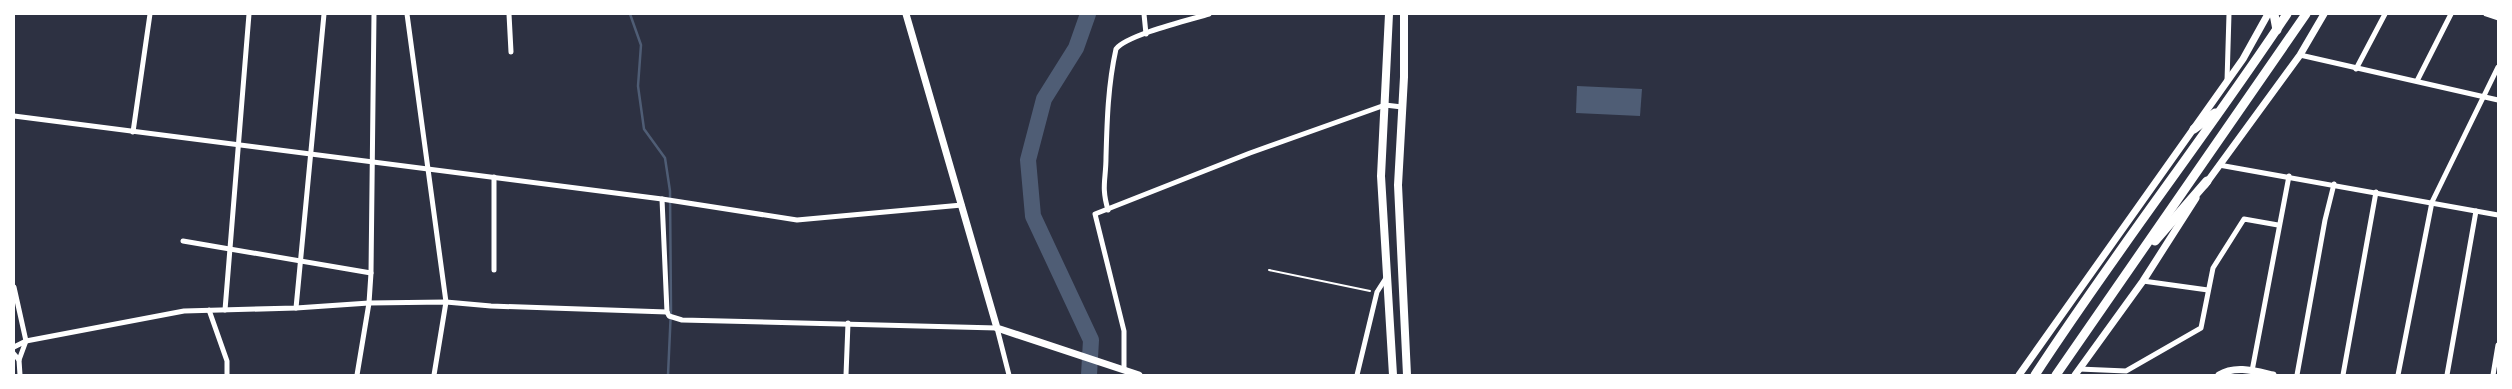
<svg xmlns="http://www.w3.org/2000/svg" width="2512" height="389" font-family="Overpass,sans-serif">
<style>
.water{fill:#4f5d75}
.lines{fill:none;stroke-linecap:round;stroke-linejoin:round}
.stream{stroke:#4f5d75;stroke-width:2.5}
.river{stroke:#4f5d75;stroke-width:16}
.path{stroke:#fff;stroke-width:2}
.minor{stroke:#fff;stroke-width:5}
.tertiary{stroke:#fff;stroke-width:7}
.secondary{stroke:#fff;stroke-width:8}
.trunk{stroke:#fff;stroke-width:9}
</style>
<rect width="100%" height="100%" fill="#2d3142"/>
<!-- water -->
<path class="water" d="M1577 86 1642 89 1640 116 1576 113Z"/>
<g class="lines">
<!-- stream -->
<path class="stream" d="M630 14 641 45 638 86 644 129 665 158 670 191 671 309 668 375"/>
<!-- river -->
<path class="river" d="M1088 14 1076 48 1044 99 1028 160 1033 216 1091 340 1089 375"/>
<!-- path -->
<path class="path" d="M1269 270 1370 291"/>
<!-- minor -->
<g class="minor">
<path d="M407 14 446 302 434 375"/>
<path d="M509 14 511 52"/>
<path d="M1144 14 1146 34"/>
<path d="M2486 14 2498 18"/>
<path d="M2300 55 2498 100"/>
<path d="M2356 69 2385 14"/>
<path d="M2227 81 2229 14"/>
<path d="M2417 81 2451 14"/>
<path d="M14 116 662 199 797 220 962 205"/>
<path d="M133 132 150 14"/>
<path d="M2219 165 2498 215"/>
<path d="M494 177V270"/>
<path d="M662 199 667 312"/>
<path d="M1108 210C1101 186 1106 180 1106 157 1107 120 1108 85 1116 49 1127 35 1189 20 1209 14"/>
<path d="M183 241 371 273"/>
<path d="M2143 281 2208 290"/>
<path d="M14 287 26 341 19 360 20 375"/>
<path d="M296 308 324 14"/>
<path d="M209 310 227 361V375"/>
<path d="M225 310 249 14"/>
<path d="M667 312 669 316 682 320 997 328 1009 375"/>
<path d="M14 347 26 341 184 311 296 308 369 303 446 302 491 306 667 312"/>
<path d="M14 354 19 360"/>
<path d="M1124 369V331L1095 214 1250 153 1385 105 1402 107"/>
<path d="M2079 369 2126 371 2201 328 2213 268 2244 219 2278 225"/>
<path d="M2252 371 2289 176"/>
<path d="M357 375 369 303 371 273 374 14"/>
<path d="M846 375 848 323"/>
<path d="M1357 375 1377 292 1386 278"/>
<path d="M2297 375 2325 220 2334 184"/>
<path d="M2343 375 2376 192"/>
<path d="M2398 375 2432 202 2498 67"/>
<path d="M2447 375 2476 211"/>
<path d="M2493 375 2498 345"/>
</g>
<!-- tertiary -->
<g class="tertiary">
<path d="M906 14 997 328 1139 375"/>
<path d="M2205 185 2300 55 2324 14"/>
<path d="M2019 375 2243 59 2268 14"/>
<path d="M2075 375 2143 281 2196 198"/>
<path d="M2219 375C2235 365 2255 371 2273 375"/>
</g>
<!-- secondary -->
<g class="secondary">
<path d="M1389 14 1381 176 1393 375"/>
<path d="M1404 14V77L1398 185 1407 375"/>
</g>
<!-- trunk -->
<g class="trunk">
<path d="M2274 14 2277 30"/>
<path d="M2194 129 2215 113"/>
<path d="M2155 241 2207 181"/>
<path d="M2035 375C2115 252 2206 136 2287 14"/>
<path d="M2056 375 2306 14"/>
</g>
</g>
<!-- border -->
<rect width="2512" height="389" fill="none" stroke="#ffffff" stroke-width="30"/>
</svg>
